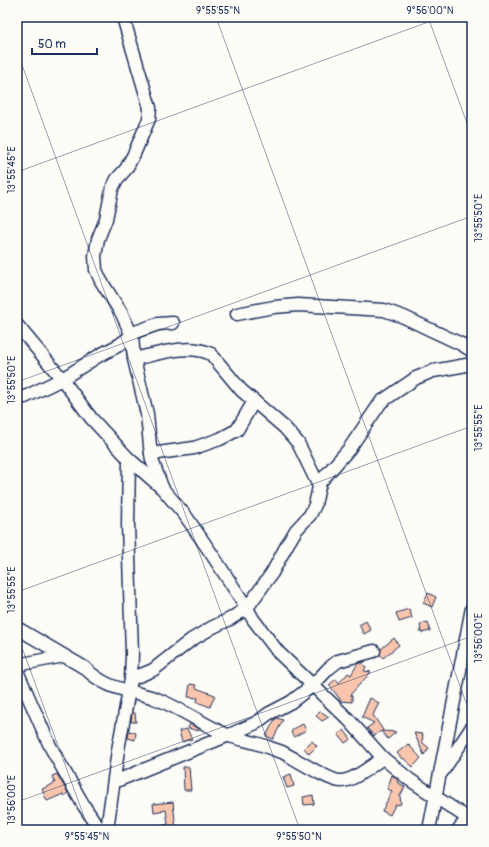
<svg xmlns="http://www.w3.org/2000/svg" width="489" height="847" font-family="Pangolin,sans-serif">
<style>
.building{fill:#fac5ad;stroke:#1b2f5e}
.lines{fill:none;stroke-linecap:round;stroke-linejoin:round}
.minor-casing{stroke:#1b2f5e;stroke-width:15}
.minor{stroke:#fdfcf7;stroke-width:12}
.ticks{fill:none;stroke:#1b2f5e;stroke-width:1;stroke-opacity:0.45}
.neatline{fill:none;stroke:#1b2f5e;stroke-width:1.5}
.ticks-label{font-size:10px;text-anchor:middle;fill:#1b2f5e}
</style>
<rect width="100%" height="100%" fill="#fdfcf7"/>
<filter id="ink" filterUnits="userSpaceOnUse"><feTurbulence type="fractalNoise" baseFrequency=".025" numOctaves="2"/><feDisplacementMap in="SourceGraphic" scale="8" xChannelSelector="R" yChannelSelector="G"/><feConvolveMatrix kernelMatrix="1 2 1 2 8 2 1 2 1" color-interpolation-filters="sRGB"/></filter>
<g filter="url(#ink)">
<!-- building -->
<g class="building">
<path d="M428 593 436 597 432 607 423 603Z"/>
<path d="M409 609 412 618 399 622 396 613Z"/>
<path d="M366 621 371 630 364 634 359 625Z"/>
<path d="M428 622 430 631 421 633 420 624Z"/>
<path d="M394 638 399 645 383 658 380 654 381 649Z"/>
<path d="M366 661 362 664 366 667 364 671 371 672 350 695 352 696V702L340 701V699L329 685 336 679 339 683 348 673 351 675 358 663 361 664 360 663Z"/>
<path d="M190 684 196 685V688L215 695 210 707 197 702 198 698 188 697Z"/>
<path d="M370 698 379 703 373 715 383 730 382 731 396 732 388 739 381 731 374 736 367 728 374 723 362 717Z"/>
<path d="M320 711 329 717 322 721 316 716Z"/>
<path d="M132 713H135L136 722H131Z"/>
<path d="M277 718 283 720 273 739 266 736 275 719Z"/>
<path d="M190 724 199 729 198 731 188 728Z"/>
<path d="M303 724 306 730 294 737 291 733 293 729Z"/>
<path d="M187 729 192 739 182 742 179 731Z"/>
<path d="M344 730 351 739 345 743 338 734Z"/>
<path d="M129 731 136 733 135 740 128 738Z"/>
<path d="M414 733 423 734 422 742 429 748 424 755Z"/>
<path d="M312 741 317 746 309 754 304 748Z"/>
<path d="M408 744 421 758 413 767 403 758 402 759 397 753Z"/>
<path d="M183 767H189L191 790H184Z"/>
<path d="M57 774 68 793 64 796 63 794 47 801 42 789 55 783 52 776Z"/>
<path d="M291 774 294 786 287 788 283 777Z"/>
<path d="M392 775 398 780 397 782 405 787 400 796 401 804 395 805 390 815 382 811 392 791 387 789Z"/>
<path d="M313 795 314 804 304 805 303 797Z"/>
<path d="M173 802 176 830H155V828L168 824 166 810 154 812 153 804Z"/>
</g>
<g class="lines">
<!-- minor casing -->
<g class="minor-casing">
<g id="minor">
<path d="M123 17 150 108 149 119 134 154 126 169 117 179 112 189 106 219 98 239 95 256 96 270 101 281 122 314 132 336 134 359 147 414 150 446 152 460 162 487"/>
<path d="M237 314 274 307 298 305 384 310 404 317 429 329 461 344 472 351"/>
<path d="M17 325 62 379 91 418 129 459 162 488 185 515 211 553 247 608 253 619 278 652 348 719 383 758 410 780 472 821"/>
<path d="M134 359C158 354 188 343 211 354L241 390 285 428 298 443 319 486"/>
<path d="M17 397H25L62 379 100 355 119 345 138 331 158 324 173 323"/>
<path d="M151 454 194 448 220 439 237 430 254 401"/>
<path d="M17 628 85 668C107 690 127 689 154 698 179 707 202 724 227 735 238 739 250 741 262 745 268 747 275 750 282 752 294 758 331 782 341 781 354 781 372 765 383 758"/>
<path d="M17 665 64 656"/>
<path d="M17 671 50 746 84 806 100 830"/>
<path d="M131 679 153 670 191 640 213 627 230 619 247 608 272 573 287 545 296 530 310 515 315 505 320 482 349 449 381 402 416 378 433 371 472 364"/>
<path d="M442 772 472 727"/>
<path d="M114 782 229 735 256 723 268 714 291 702 313 685 328 669 338 661 374 651"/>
<path d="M107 830 118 750 131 679 132 654 128 524 129 459"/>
<path d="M429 830 472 608"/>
<path d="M458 830 468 818"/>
</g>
</g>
<!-- minor -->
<use href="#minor" class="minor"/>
</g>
</g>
<!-- ticks -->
<path class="ticks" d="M216 17 472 719M428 17 472 137M17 51 300 830M17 172 442 17M17 382 472 216M17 592 472 426M17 634 89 830M17 802 472 636"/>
<!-- margin -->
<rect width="489" height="847" fill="none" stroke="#fdfcf7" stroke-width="44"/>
<!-- scale -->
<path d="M32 48v6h65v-6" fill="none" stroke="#1b2f5e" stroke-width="2"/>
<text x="38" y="48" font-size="12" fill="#1b2f5e" stroke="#fdfcf7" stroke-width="3" paint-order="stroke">50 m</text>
<rect x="22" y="22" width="445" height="803" class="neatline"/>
<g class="ticks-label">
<text x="218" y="14">9°55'55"N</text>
<text x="430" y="14">9°56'00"N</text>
<text transform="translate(11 170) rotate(-90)" y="4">13°55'45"E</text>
<text transform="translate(478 218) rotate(-90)" y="4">13°55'50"E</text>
<text transform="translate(11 380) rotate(-90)" y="4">13°55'50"E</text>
<text transform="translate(478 428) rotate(-90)" y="4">13°55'55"E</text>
<text transform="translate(11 590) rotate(-90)" y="4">13°55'55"E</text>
<text transform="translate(478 638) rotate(-90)" y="4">13°56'00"E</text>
<text transform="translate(11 800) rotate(-90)" y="4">13°56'00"E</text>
<text x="87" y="840">9°55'45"N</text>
<text x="299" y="840">9°55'50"N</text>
</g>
</svg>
